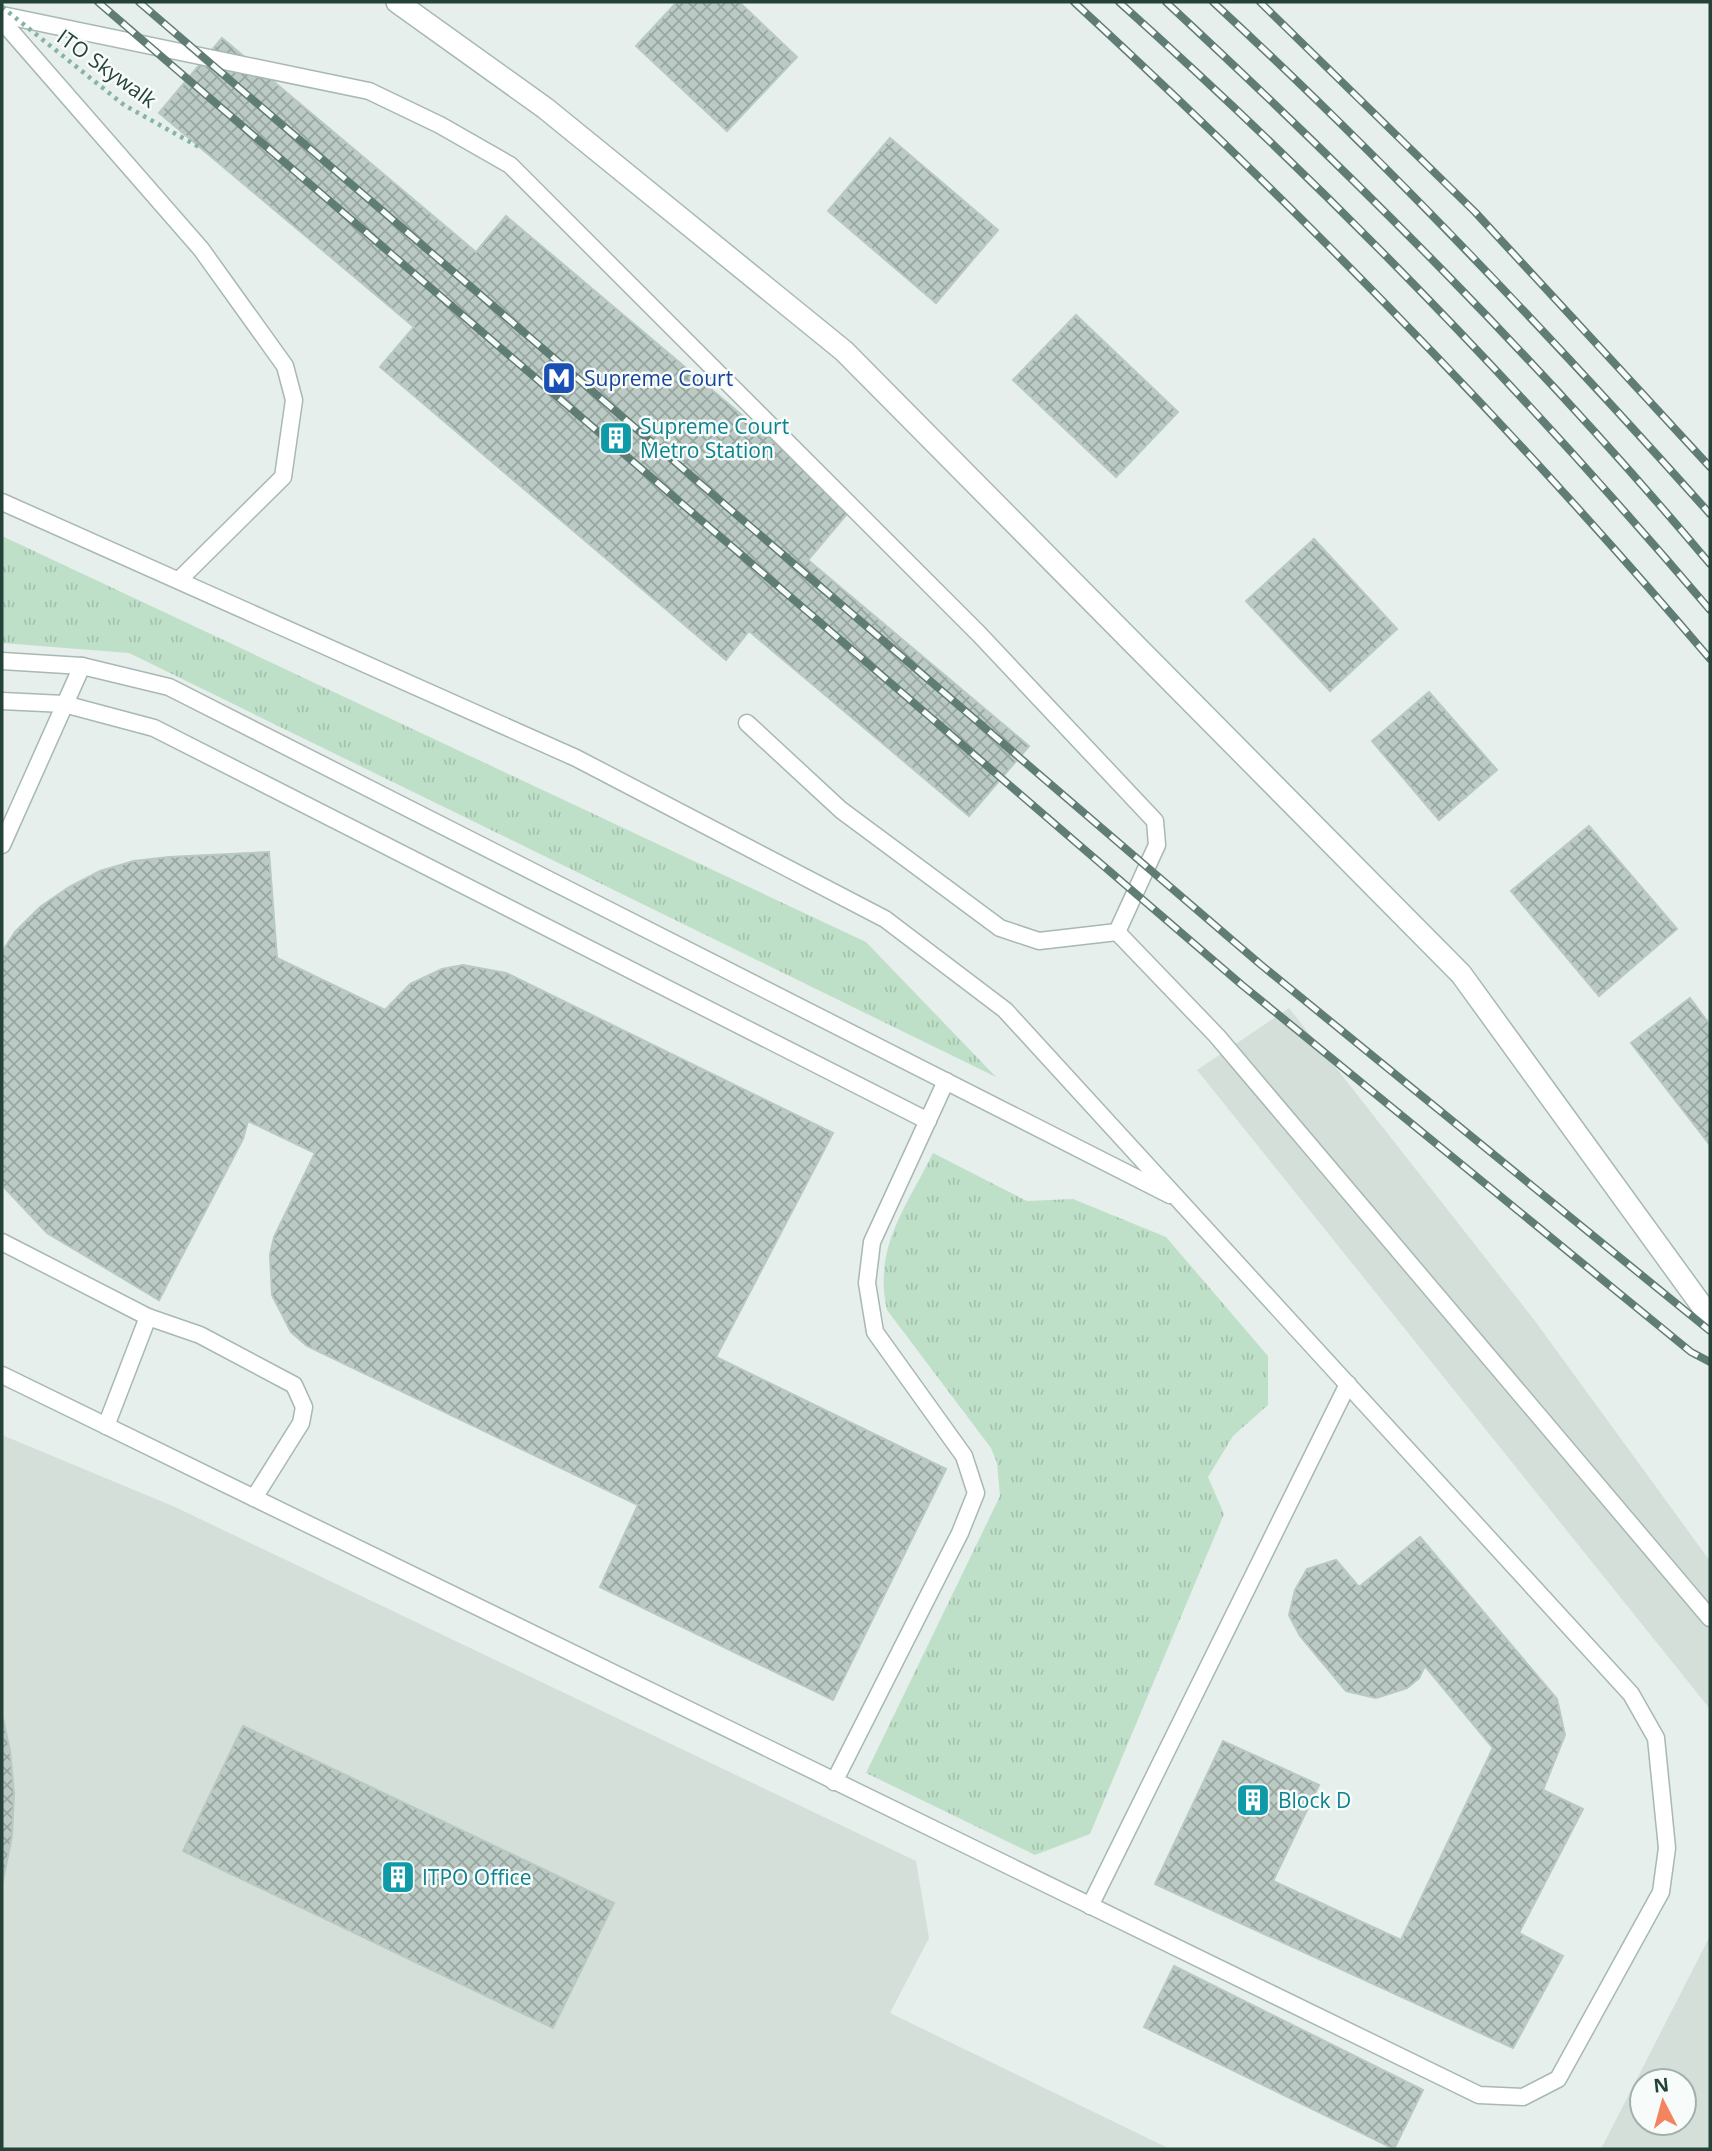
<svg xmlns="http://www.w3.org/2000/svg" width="1712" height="2151" font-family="'Open Sans',sans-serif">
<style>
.built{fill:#d4dfda;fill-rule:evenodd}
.grass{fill:url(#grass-tufts)}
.building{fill:url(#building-cross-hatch);stroke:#b8c9c2;stroke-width:2}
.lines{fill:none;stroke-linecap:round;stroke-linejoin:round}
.service-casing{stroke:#a8b8b2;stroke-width:19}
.minor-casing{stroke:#a8b8b2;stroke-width:24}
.service{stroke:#fff;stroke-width:16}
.minor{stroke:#fff;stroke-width:21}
.rail-casing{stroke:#5f7d75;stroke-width:8}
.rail{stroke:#f7fbf9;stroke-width:5;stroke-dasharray:16;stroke-linecap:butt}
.path-bridge{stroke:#86b3a5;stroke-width:4.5;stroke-dasharray:3.5 5;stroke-linecap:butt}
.labels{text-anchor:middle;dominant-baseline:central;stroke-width:5;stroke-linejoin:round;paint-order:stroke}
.street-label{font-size:21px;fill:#24423a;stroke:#f7fbf9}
.transit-label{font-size:21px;fill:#164399;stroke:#f7fbf9;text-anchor:start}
.culture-label{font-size:21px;fill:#0d838f;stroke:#f7fbf9;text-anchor:start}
</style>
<defs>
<pattern id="grass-tufts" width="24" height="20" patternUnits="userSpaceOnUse" patternTransform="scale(1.75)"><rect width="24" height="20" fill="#bfe0c8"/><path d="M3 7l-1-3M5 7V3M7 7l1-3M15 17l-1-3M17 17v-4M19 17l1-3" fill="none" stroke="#a4c1ad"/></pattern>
<pattern id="building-cross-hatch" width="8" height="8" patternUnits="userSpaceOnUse" patternTransform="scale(1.75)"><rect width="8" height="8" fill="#bbcac4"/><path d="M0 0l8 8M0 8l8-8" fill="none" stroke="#98a6a0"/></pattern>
</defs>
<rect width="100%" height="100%" fill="#e6efeb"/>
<!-- built -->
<g class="built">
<path d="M1289 1008 1535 1321 1710 1561V1709L1197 1070Z"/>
<path d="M2 1435 175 1507 916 1861 929 1938 890 2013 1170 2149H2V1885L12 1836 14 1793 10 1751 2 1714Z"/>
<path d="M1710 1936V2149H1601ZM1642 2081H1684V2123H1642Z"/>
</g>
<!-- grass -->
<g class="grass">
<path d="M2 536 866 942 996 1077 129 653 2 643Z"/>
<path d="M933 1153 1027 1201 1073 1199 1166 1237 1268 1356V1405L1233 1436 1208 1477 1224 1514 1090 1834 1035 1855 866 1773 1000 1496 997 1463 991 1448 887 1310C873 1247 906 1208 933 1153Z"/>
</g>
<!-- building -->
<g class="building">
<path d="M677 2H739L797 57 727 131 636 46Z"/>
<path d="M222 38 476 252 506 216 852 508 808 560 1029 746 969 816 749 631 726 660 380 367 414 327 159 113Z"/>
<path d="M890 138 998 230 936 303 828 211Z"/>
<path d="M1076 315 1178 412 1116 477 1013 380Z"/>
<path d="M1314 539 1397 629 1330 691 1246 601Z"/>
<path d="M1429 692 1497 770 1439 820 1372 741Z"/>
<path d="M1589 826 1677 929 1599 996 1511 891Z"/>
<path d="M269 852 277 958 385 1010 410 984 442 969 463 965 506 973 833 1133 716 1357 946 1469 833 1700 600 1587 638 1505 307 1346 291 1332 272 1295 270 1255 274 1237 315 1153 248 1121 243 1139 159 1300 47 1233 2 1185V952L15 932 40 907 69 887 100 871 134 861 169 857Z"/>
<path d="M1690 998 1710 1025V1145L1631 1043Z"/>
<path d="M1420 1537 1557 1699 1565 1735 1543 1790 1583 1809 1519 1933 1563 1956 1513 2048 1155 1884 1223 1741 1319 1785 1273 1881 1401 1940 1493 1748 1425 1666 1419 1678 1407 1688 1376 1698 1346 1691 1300 1636 1289 1615 1295 1590 1307 1569 1336 1560 1359 1587Z"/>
<path d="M2 1714 10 1751 14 1793 12 1836 2 1885Z"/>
<path d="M243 1726 614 1903 553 2028 183 1851Z"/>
<path d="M1174 1966 1423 2090 1394 2149 1144 2027Z"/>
</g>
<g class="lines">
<!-- service casing -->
<g class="service-casing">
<g id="service">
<path d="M2 15 369 91 440 125 510 165 979 634 1155 821 1157 845 1117 932"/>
<path d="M2 21 201 249 285 366 294 400 283 477 179 580"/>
<path d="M2 502 576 758 885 919 1005 1010 1631 1694 1656 1738 1667 1848 1661 1892 1558 2079 1523 2097 1479 2095 2 1375"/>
<path d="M2 661 82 666 169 687 1170 1195"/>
<path d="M2 701 64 704 154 728 928 1121"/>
<path d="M747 723 841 810 1000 928 1039 941 1117 932"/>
<path d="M2 845 82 666"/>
<path d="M1117 932 1217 1036 1710 1618"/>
<path d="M2 1242 148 1317"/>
<path d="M106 1426 148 1317 200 1335 294 1385 304 1407 301 1423 254 1498"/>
<path d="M834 1782 960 1533 976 1493 964 1456 875 1332 867 1283 872 1242 946 1081"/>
<path d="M1090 1906 1348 1384"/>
</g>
</g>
<!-- minor casing -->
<g class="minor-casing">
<path id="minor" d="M397 2 545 108 844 351 1461 974 1710 1317"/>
</g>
<!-- service -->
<use href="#service" class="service"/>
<!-- minor -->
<use href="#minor" class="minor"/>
<!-- rail casing -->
<g class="rail-casing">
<g id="rail">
<path d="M98 2 1242 985 1691 1352 1710 1362"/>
<path d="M139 2 1260 964 1710 1331"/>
<path d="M1074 2C1299 209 1512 426 1710 659"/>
<path d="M1119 2C1330 190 1527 395 1710 610"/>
<path d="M1166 2C1357 179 1542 364 1710 564"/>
<path d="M1213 2C1388 163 1552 337 1710 514"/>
<path d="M1260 2 1475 212 1710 467"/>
</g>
</g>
<!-- rail -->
<use href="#rail" class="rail"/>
<!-- path-bridge -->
<path class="path-bridge" d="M2 7 124 105 199 147"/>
</g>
<!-- icons -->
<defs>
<g id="metro-square" transform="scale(1.75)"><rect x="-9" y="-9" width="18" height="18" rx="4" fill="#1a4fb4" stroke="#f7fbf9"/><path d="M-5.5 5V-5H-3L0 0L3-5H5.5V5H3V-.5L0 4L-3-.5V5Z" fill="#fff"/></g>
<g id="building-square" transform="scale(1.75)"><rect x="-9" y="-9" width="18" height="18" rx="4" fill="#0f9aa8" stroke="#f7fbf9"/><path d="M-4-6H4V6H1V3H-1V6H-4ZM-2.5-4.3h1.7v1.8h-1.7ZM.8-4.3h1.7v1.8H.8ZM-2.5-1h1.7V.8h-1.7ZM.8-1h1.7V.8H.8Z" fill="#fff"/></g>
</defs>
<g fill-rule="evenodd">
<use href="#metro-square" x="559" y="378"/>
<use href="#building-square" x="616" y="438"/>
<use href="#building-square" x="1253" y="1800"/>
<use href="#building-square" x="398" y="1877"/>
</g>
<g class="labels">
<!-- street labels -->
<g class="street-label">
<text transform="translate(107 68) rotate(36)">ITO Skywalk</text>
</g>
<!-- transit labels -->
<g class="transit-label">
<text x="584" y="378">Supreme Court</text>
</g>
<!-- culture labels -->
<g class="culture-label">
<text x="640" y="426">Supreme Court<tspan x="640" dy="24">Metro Station</tspan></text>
<text x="1278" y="1800">Block D</text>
<text x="422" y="1877">ITPO Office</text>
</g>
</g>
<!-- border -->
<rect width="1712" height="2151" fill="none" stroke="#24423a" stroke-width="7"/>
<!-- north arrow -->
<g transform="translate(1663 2102) rotate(354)"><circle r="33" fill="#f7fbf9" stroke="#a3b1ad" stroke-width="2"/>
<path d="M0-5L12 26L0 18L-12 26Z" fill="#f4845f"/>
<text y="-10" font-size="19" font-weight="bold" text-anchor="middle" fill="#24423a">N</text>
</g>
</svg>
